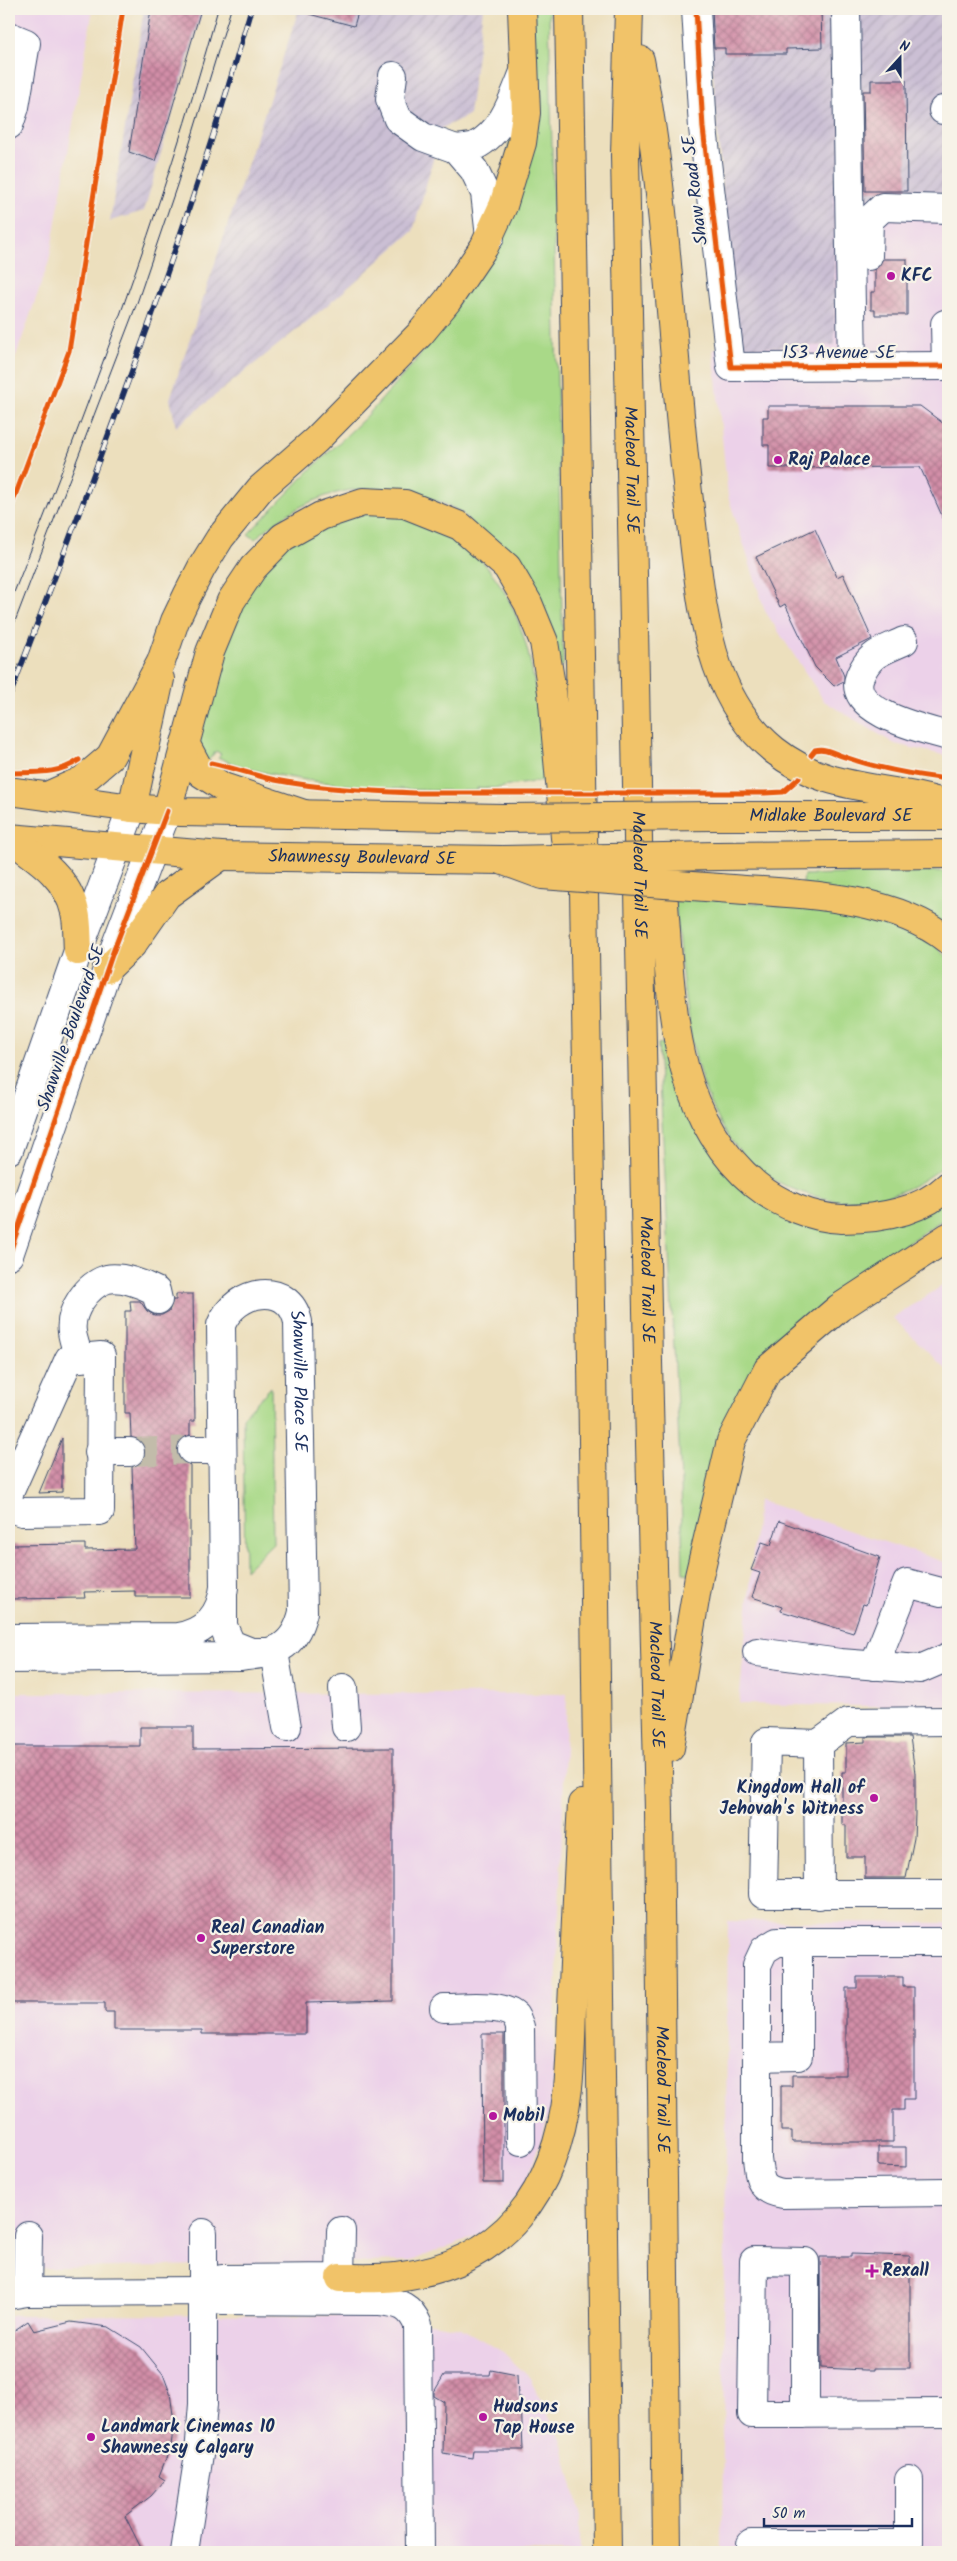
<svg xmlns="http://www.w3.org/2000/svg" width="957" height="2561" font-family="Kalam,sans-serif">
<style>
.built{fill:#ecd1e9}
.industrial{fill:url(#industrial-furrows)}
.green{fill:#a9d988;stroke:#628473}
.building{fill:url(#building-cross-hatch)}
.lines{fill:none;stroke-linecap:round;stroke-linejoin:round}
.minor-tunnel{stroke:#c2bcaa;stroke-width:28;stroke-dasharray:28 14;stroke-linecap:butt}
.minor-casing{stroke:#3a496c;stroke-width:30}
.major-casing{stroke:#3a496c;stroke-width:30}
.highway-casing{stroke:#3a496c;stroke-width:30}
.minor{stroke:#fff;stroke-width:28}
.major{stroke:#f1c369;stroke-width:28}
.highway{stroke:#f1c369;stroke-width:28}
.tram{stroke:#1b2f5e;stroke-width:1}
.rail-casing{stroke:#1b2f5e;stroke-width:5.5}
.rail{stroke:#f7f3e8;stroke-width:4;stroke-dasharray:11;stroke-linecap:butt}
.major-bridge-casing{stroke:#3a496c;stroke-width:30;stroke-linecap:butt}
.highway-bridge-casing{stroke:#3a496c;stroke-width:30;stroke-linecap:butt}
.major-bridge{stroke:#f1c369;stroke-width:28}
.highway-bridge{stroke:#f1c369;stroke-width:28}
.cycleway-casing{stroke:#f7f3e8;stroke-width:8}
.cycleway{stroke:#e8590c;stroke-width:5}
.poi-dot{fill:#b5179e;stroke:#f7f3e8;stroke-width:2}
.labels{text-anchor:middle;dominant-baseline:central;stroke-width:4.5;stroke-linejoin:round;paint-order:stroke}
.street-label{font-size:18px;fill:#1b2f5e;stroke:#f7f3e8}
.poi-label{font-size:18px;font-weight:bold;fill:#1b2f5e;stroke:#f7f3e8;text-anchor:start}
</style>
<defs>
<pattern id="industrial-furrows" width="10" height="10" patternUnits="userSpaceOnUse" patternTransform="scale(1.25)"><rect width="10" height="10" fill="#cbbfd4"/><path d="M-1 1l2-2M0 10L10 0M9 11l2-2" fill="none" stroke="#aea4b8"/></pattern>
<pattern id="building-cross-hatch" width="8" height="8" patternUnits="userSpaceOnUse" patternTransform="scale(1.25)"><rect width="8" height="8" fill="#d28ea7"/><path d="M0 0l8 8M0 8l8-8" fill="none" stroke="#aa748b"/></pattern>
</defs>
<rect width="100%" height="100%" fill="#f7f3e8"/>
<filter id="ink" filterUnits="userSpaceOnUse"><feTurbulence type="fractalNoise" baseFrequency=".02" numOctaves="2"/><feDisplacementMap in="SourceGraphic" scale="10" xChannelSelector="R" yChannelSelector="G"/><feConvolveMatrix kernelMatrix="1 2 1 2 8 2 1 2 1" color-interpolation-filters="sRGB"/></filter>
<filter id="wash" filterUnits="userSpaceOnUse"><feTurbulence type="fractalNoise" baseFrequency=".0096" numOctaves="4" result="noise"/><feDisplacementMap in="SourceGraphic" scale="20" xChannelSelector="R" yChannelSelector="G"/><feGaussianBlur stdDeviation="1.12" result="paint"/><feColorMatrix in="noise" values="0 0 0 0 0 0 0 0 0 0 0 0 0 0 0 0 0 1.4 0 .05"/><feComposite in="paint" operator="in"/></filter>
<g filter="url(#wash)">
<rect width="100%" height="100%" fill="#ecdfbd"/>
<!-- built -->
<g class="built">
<path d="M9 9H93L49 261 9 376Z"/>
<path d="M948 196V756L895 744 824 701 765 611 728 496 713 349 835 345 834 199Z"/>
<path d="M948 1282V1371L893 1318Z"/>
<path d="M758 1500 948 1563V1707L739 1704Z"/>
<path d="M9 1693 567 1694 552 2105 526 2185 480 2234 411 2261 9 2269Z"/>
<path d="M728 1921 948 1923V2552H722Z"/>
<path d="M14 2315 390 2316 461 2328 503 2352 530 2378 562 2442 579 2511V2552H9V2317Z"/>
</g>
<!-- industrial -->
<g class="industrial">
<path d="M144 9H203L144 211 110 221Z"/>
<path d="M299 9H483L469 115 442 128 413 231 335 299 176 427 170 399Z"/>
<path d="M708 9H948V196L834 199 835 345 735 348Z"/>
</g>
<!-- green -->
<g class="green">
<path d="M534 9H549L563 666 555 667C533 631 512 595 491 559 483 546 476 528 466 517 457 507 437 501 425 497 360 476 304 495 255 539L248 534 307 473 366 417 415 362 459 301 490 249Z"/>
<path d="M361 511C376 513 393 512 407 515 417 517 426 524 435 528 532 572 537 689 545 780L497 788H477V791C417 791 359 788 300 779 272 774 244 770 218 757L221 754 216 751 207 762 193 750 227 622 275 550Z"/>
<path d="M948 871V929L803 884 804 875Z"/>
<path d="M683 897 708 898 851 913 913 932 937 947 948 958V1162C911 1193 871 1208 823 1198 686 1170 687 1011 675 902Z"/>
<path d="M667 1043 702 1136 817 1223 948 1194V1216L856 1277 793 1330 715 1454 704 1492 692 1574 683 1573 681 1481 658 1044Z"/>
<path d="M271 1387 273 1543 245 1570 243 1417Z"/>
</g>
<g id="blocks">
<!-- building -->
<g class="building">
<path d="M151 9H201L169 119 155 161 129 152Z"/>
<path d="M310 9H359L354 26 309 14Z"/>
<path d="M712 9H821L822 48 786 49V54H725V48H714Z"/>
<path d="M871 80H906L907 191H865L863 91H871Z"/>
<path d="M883 259H907V315H875V310H871V292H875V270Z"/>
<path d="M768 406H920L948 427V529L920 467 769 468V445H763V417H768Z"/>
<path d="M815 529 837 577 843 574 872 639 836 657 844 676V681L834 686 815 667 785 604 780 607 756 557Z"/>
<path d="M176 1294H193L195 1421H190V1435L179 1442 176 1450 179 1458 190 1465V1597H135V1591L84 1592 85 1598 9 1599V1545L85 1544V1550L135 1549 132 1467 143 1460 146 1452 143 1444 131 1437 130 1413H125V1311H131L130 1301H140L147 1311 154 1315H162L169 1311 173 1300H176Z"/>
<path d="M62 1438V1492L39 1493Z"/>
<path d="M779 1521 880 1557 866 1605 863 1604 853 1633 781 1611 782 1607 752 1597 760 1573 751 1570 762 1542 771 1545Z"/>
<path d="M140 1727H193V1749L393 1748V2001L306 2003V2034H202V2030H114V2012H105V2003H9V1746H140Z"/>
<path d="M865 1737H910L915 1773V1814L914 1838 906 1878H865V1857H846V1825H842V1772H846V1743L865 1742Z"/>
<path d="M857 1977H903V1987H914V2099H904V2110H893V2142H792V2131H781V2086H792V2075H846V1988H857Z"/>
<path d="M482 2034H504V2183H483Z"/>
<path d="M878 2147H906V2167L878 2166Z"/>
<path d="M851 2254 910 2256V2368H874V2370H865L821 2368 820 2257H851Z"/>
<path d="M28 2321 34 2331 71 2322 109 2327 141 2347 163 2374 170 2393 174 2422 171 2446 159 2476 165 2480 151 2496 125 2516 143 2552H15L9 2549V2334Z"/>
<path d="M491 2370 517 2375 518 2397H521L523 2450H473L472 2458 443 2453 444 2402 434 2396V2392L444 2375H490Z"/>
</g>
</g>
</g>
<g filter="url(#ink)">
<use href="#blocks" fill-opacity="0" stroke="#3a496c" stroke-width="1"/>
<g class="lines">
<!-- minor-tunnel -->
<path class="minor-tunnel" d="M130 1452 192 1450"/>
<!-- minor casing -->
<g class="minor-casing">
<g id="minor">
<path d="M696 9 703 128 731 367 948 366"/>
<path d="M846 9 852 367"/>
<path d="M9 36 26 43 15 107 9 125"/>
<path d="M393 76 390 99 398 119 423 137 456 149 474 170 485 193 490 237"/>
<path d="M943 110 948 109"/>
<path d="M456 149C462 148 470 148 475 146 503 132 513 99 524 72"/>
<path d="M868 256 869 220 883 207 948 209"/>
<path d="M945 324 946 366"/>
<path d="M904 641C894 646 881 650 873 657 867 662 863 669 860 676 845 712 924 729 948 736"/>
<path d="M9 1150 78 951 132 808"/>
<path d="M9 1255 112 955 167 811"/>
<path d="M79 1358C77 1350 73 1340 72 1332 69 1311 87 1285 107 1279 121 1276 143 1284 156 1291L158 1300"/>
<path d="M192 1450H222"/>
<path d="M99 1452H130"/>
<path d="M9 1493 69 1359 101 1356 100 1511 22 1512 9 1508"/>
<path d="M223 1596V1626L231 1644 251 1652H274L287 1727"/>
<path id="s1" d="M9 1638 177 1637C205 1633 221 1615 224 1587L221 1325C235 1289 289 1280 298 1322L303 1612C294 1650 274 1653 240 1657L9 1659"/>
<path d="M757 1652 840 1663 920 1669 948 1657"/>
<path d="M874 1666 907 1583 941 1592"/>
<path d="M343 1688 346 1727"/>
<path d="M948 1721 848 1722 818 1744 766 1742 763 1894H948"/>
<path d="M818 1744 819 1895"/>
<path d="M948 1942H777L764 1950 757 1965V2159C760 2180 759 2190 783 2194L948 2192"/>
<path d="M444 2008C461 2008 503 2003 515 2016 517 2019 519 2024 520 2027L521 2141"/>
<path d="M757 2057 798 2056V1942"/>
<path d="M203 2291 222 2279 340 2278 341 2231"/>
<path d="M27 2292 28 2236"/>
<path d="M9 2295 27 2292 203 2291 222 2300 380 2301C400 2303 410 2306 418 2325L420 2552"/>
<path d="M805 2414V2262L754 2261 752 2414 948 2413"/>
<path d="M751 2544H909V2480"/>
<path d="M184 2552 199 2454 203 2404V2233"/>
</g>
</g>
<!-- major casing -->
<g class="major-casing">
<g id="major">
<path d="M9 791 132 808 181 812 503 818"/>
<path id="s2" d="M715 816H948"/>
<path id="s3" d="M9 838 221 856 501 860"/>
<path d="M9 838C37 858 67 876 75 912 78 924 77 938 78 951"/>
<path d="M717 856 948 854"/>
<path d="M107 969 132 945 167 895 221 856"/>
</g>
</g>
<!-- highway casing -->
<g class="highway-casing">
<g id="highway">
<path d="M569 9C582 857 601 1704 607 2552"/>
<path id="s4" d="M629 9 625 155 648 1362 659 1811 667 2552"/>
<path d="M640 60C669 206 671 361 690 509 697 560 700 615 717 665 728 697 747 728 774 750 829 794 888 784 948 805"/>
<path d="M185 743 201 773 223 787 304 814"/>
<path d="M47 796 83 780 110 757 161 662 175 621 187 596 202 567 220 538 260 489 316 440 420 334 448 300 484 247 503 206 522 143 526 113 522 9"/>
<path d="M132 808 160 679"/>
<path d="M167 811 210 652 231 601 253 568 283 537 321 516 363 502 405 504 460 526 507 567 528 603 544 642 552 692 565 838"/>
<path d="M660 861C673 972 661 1106 756 1185 779 1204 812 1218 842 1219 878 1219 921 1212 948 1186"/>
<path d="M719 888C791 894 889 893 948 940"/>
<path d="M670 1748 699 1576 731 1441 768 1369 839 1308 948 1237"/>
<path d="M340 2278C358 2278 378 2279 396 2277 506 2264 556 2192 568 2088 571 2061 571 2035 572 2008 575 1940 578 1872 582 1804"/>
</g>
</g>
<!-- minor -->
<use href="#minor" class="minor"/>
<!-- major -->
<use href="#major" class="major"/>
<!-- highway -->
<use href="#highway" class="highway"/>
<!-- tram -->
<g class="tram">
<path d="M9 605C87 410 162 212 218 9"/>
<path d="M9 637 137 303 177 185 231 9"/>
</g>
<!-- rail casing -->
<g class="rail-casing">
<path id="rail" d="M9 698C95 470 185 243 251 9"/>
</g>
<!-- rail -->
<use href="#rail" class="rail"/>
<!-- major-bridge casing -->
<g class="major-bridge-casing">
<g id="major-bridge">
<path d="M503 818 715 816"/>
<path d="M503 860 717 856"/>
</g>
</g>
<!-- highway-bridge casing -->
<g class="highway-bridge-casing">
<path id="highway-bridge" d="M501 860 542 875 719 888"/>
</g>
<!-- major-bridge -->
<use href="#major-bridge" class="major-bridge"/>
<!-- highway-bridge -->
<use href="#highway-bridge" class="highway-bridge"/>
<!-- cycleway casing -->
<g class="cycleway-casing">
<g id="cycleway">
<path d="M696 9 703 128 731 367 948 366"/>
<path d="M9 512 69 351 123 9"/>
<path d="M811 755 815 750C826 747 834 754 845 757 879 769 913 775 948 779"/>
<path d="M211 763C233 768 254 775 275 780 321 789 368 791 414 793H765L783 792 799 778"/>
<path d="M9 773C34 772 58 775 79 760"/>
<path d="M9 1255 112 955 167 811"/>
</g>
</g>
<!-- cycleway -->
<use href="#cycleway" class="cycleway"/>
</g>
</g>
<!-- markers -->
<g class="poi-dot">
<circle cx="891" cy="276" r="5"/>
<circle cx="778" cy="460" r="5"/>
<circle cx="874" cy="1798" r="5"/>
<circle cx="201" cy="1938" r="5"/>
<circle cx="493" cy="2116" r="5"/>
<path d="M869.5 2263.5h5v5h5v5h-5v5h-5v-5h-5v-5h5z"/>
<circle cx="483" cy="2417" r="5"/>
<circle cx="91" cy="2437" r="5"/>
</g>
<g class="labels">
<!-- street labels -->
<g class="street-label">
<text transform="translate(696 190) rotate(-97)">Shaw Road SE</text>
<text x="839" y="353">153 Avenue SE</text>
<text stroke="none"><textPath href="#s4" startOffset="461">Macleod Trail SE</textPath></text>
<text stroke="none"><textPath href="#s2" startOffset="116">Midlake Boulevard SE</textPath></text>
<text stroke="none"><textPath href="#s3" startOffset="354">Shawnessy Boulevard SE</textPath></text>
<text stroke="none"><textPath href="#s4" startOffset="866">Macleod Trail SE</textPath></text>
<text transform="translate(72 1028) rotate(-71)">Shawville Boulevard SE</text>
<text stroke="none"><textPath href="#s4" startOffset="1271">Macleod Trail SE</textPath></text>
<text stroke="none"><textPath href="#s1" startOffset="668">Shawville Place SE</textPath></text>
<text stroke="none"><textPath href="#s4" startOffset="1676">Macleod Trail SE</textPath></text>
<text stroke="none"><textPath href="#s4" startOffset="2081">Macleod Trail SE</textPath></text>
</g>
<!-- poi labels -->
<g class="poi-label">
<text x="901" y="276">KFC</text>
<text x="788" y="460">Raj Palace</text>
<text x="864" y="1788" text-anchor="end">Kingdom Hall of<tspan x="864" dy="21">Jehovah's Witness</tspan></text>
<text x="211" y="1928">Real Canadian<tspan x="211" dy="21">Superstore</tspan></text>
<text x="503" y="2116">Mobil</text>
<text x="882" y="2271">Rexall</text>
<text x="493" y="2407">Hudsons<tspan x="493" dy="21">Tap House</tspan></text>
<text x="101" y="2427">Landmark Cinemas 10<tspan x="101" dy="21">Shawnessy Calgary</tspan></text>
</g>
</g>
<!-- margin -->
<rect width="957" height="2561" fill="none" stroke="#f7f3e8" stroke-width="30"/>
<!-- north arrow -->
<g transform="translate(900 58) rotate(21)" stroke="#f7f3e8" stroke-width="4" paint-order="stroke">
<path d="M0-4L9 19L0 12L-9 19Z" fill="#1b2f5e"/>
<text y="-8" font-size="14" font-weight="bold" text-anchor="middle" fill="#1b2f5e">N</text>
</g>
<!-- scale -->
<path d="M764 2518v8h148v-8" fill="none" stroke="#1b2f5e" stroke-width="2.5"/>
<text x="772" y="2518" font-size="15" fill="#1b2f5e" stroke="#f7f3e8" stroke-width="4" paint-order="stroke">50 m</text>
</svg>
